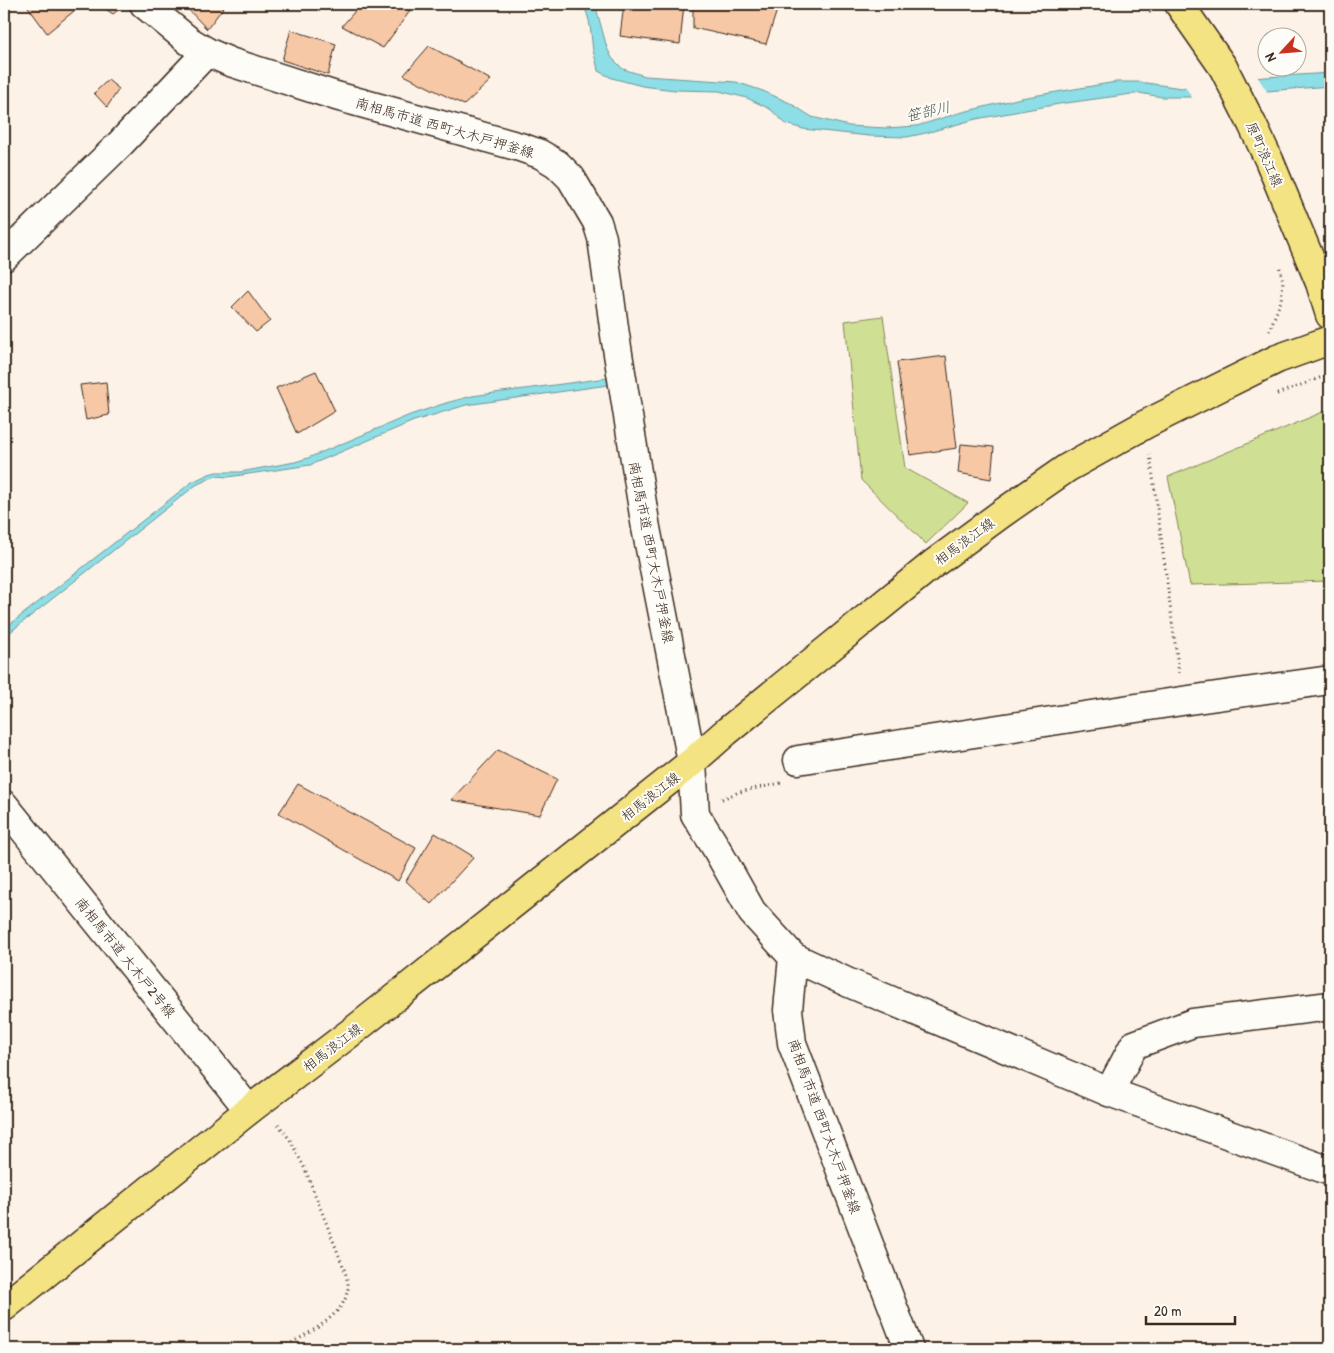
<svg xmlns="http://www.w3.org/2000/svg" width="1334" height="1353" font-family="'Patrick Hand','Klee One',sans-serif">
<style>
.green{fill:#cfe094;stroke:#858559}
.water{fill:#8ddee6;stroke:#6c9696}
.pier{fill:#fcf2e7}
.building{fill:#f7c8a6;stroke:#3b2a1e}
.lines{fill:none;stroke-linecap:round;stroke-linejoin:round}
.minor-casing{stroke:#3b2a1e;stroke-width:31}
.major-casing{stroke:#3b2a1e;stroke-width:31}
.path{stroke:#3b2a1e;stroke-width:3;stroke-dasharray:1 4;stroke-linecap:butt}
.minor{stroke:#fdfcf7;stroke-width:28}
.major{stroke:#f4e382;stroke-width:28}
.labels{text-anchor:middle;dominant-baseline:central;stroke-width:4;stroke-linejoin:round;paint-order:stroke}
.street-label{font-size:14px;fill:#3b2a1e;stroke:#fdfcf7}
.water-label{font-size:15px;font-style:italic;fill:#505750;stroke:#fdfcf7}
</style>
<rect width="100%" height="100%" fill="#fcf2e7"/>
<filter id="ink" filterUnits="userSpaceOnUse"><feTurbulence type="fractalNoise" baseFrequency=".02" numOctaves="2"/><feDisplacementMap in="SourceGraphic" scale="10" xChannelSelector="R" yChannelSelector="G"/><feConvolveMatrix kernelMatrix="1 2 1 2 8 2 1 2 1" color-interpolation-filters="sRGB"/></filter>
<g filter="url(#ink)">
<!-- green -->
<g class="green">
<path d="M883 316 905 468 968 503 926 544 861 480 845 321Z"/>
<path d="M1330 409V581L1190 585 1168 477Z"/>
</g>
<!-- water -->
<g class="water">
<path d="M582 4H595L607 48 612 58 623 69 645 76 736 82 763 91 790 103 812 117 849 126 886 128 917 126 959 113 1021 98 1116 82H1139L1182 88 1203 81 1330 73V86L1191 97H1162L1139 93 1059 104 976 119 926 133 907 137 869 136 803 129 786 124 770 109 747 98 719 91 675 90 642 86 612 78 598 71C597 64 595 57 593 51 591 36 591 16 582 4Z"/>
<path d="M607 378 608 385 466 405 414 421 310 465 228 477 215 476 196 485 4 637V629L192 482 209 474 216 472H240L295 462 308 458 410 415 446 403 472 396Z"/>
</g>
<!-- pier -->
<path class="pier" d="M1257 76 1268 93 1193 99 1184 85 1202 79Z"/>
<!-- building -->
<g class="building">
<path d="M26 4H68L74 11 47 33Z"/>
<path d="M102 4H112L118 10 113 14 100 5Z"/>
<path d="M183 4H226L207 29Z"/>
<path d="M361 4H398L410 11 383 48 342 26Z"/>
<path d="M624 4H684L680 44 620 36Z"/>
<path d="M693 4H779L766 44 693 28Z"/>
<path d="M291 30 336 44 328 75 282 60Z"/>
<path d="M429 46 491 80 464 105 404 75Z"/>
<path d="M108 80 119 89 107 107 94 93Z"/>
<path d="M248 291 270 321 256 332 232 307Z"/>
<path d="M946 356 957 448 910 455 897 362Z"/>
<path d="M316 371 335 411 297 434 276 388Z"/>
<path d="M106 382 109 415 86 420 80 385Z"/>
<path d="M961 444 994 447 991 479 958 473Z"/>
<path d="M498 750 557 779 540 815 451 800Z"/>
<path d="M298 784 416 848 398 881 279 813Z"/>
<path d="M435 833 474 857 431 904 406 881Z"/>
</g>
<g class="lines">
<!-- minor casing -->
<g class="minor-casing">
<g id="minor">
<path d="M144 4 189 41 207 52 230 62 336 96 520 147 540 154 557 164 571 178 597 222 602 238 615 335 646 528 692 762 695 814 715 846 752 912 793 957 788 1010 792 1043 909 1349"/>
<path d="M4 257 119 145 207 52"/>
<path d="M798 760 1182 701 1330 680"/>
<path d="M4 805 249 1110"/>
<path d="M793 957 849 983 1109 1092 1330 1171"/>
<path d="M1109 1092 1134 1045 1193 1023 1330 1006"/>
</g>
</g>
<!-- major casing -->
<g class="major-casing">
<g id="major">
<path d="M1179 4 1223 67 1252 124 1269 160 1320 283 1330 315"/>
<path d="M4 1307 249 1110 358 1027 692 762 726 732 933 564 1001 514 1067 468 1146 424 1208 393 1277 359 1330 340"/>
</g>
</g>
<!-- path -->
<g class="path">
<path d="M1144 4 1151 14"/>
<path d="M1269 331 1281 301 1283 281 1279 265"/>
<path d="M1277 394 1330 374"/>
<path d="M1150 454 1179 673"/>
<path d="M722 799 739 792 781 783"/>
<path d="M278 1124 290 1140 305 1169 345 1271C346 1276 348 1281 348 1286 348 1316 303 1336 280 1349"/>
</g>
<!-- minor -->
<use href="#minor" class="minor"/>
<!-- major -->
<use href="#major" class="major"/>
</g>
</g>
<g class="labels">
<!-- street labels -->
<g class="street-label">
<text transform="translate(445 127) rotate(16)">南相馬市道 西町大木戸押釜線</text>
<text transform="translate(1265 154) rotate(66)">原町浪江線</text>
<text transform="translate(964 541) rotate(-36)">相馬浪江線</text>
<text transform="translate(652 552) rotate(79)">南相馬市道 西町大木戸押釜線</text>
<text transform="translate(650 796) rotate(-38)">相馬浪江線</text>
<text transform="translate(126 957) rotate(51)">南相馬市道 大木戸2号線</text>
<text transform="translate(332 1047) rotate(-37)">相馬浪江線</text>
<text transform="translate(825 1126) rotate(70)">南相馬市道 西町大木戸押釜線</text>
</g>
<!-- water labels -->
<g class="water-label">
<text transform="translate(928 111) rotate(-13)">笹部川</text>
</g>
</g>
<!-- margin -->
<rect width="1334" height="1353" fill="none" stroke="#fdfcf7" stroke-width="20"/>
<rect x="10" y="10" width="1314" height="1333" fill="none" stroke="#3b2a1e" stroke-width="2" filter="url(#ink)"/>
<!-- north arrow -->
<g transform="translate(1282 52) rotate(244)"><circle r="24" fill="#fdfcf7" stroke="#afa8a0"/>
<path d="M0-4L9 19L0 12L-9 19Z" fill="#c8321e"/>
<text y="-8" font-size="14" font-weight="bold" text-anchor="middle" fill="#3b2a1e">N</text>
</g>
<!-- scale -->
<path d="M1146 1316v8h89v-8" fill="none" stroke="#3b2a1e" stroke-width="2.5"/>
<text x="1154" y="1316" font-size="15" fill="#3b2a1e" stroke="#fdfcf7" stroke-width="4" paint-order="stroke">20 m</text>
</svg>
